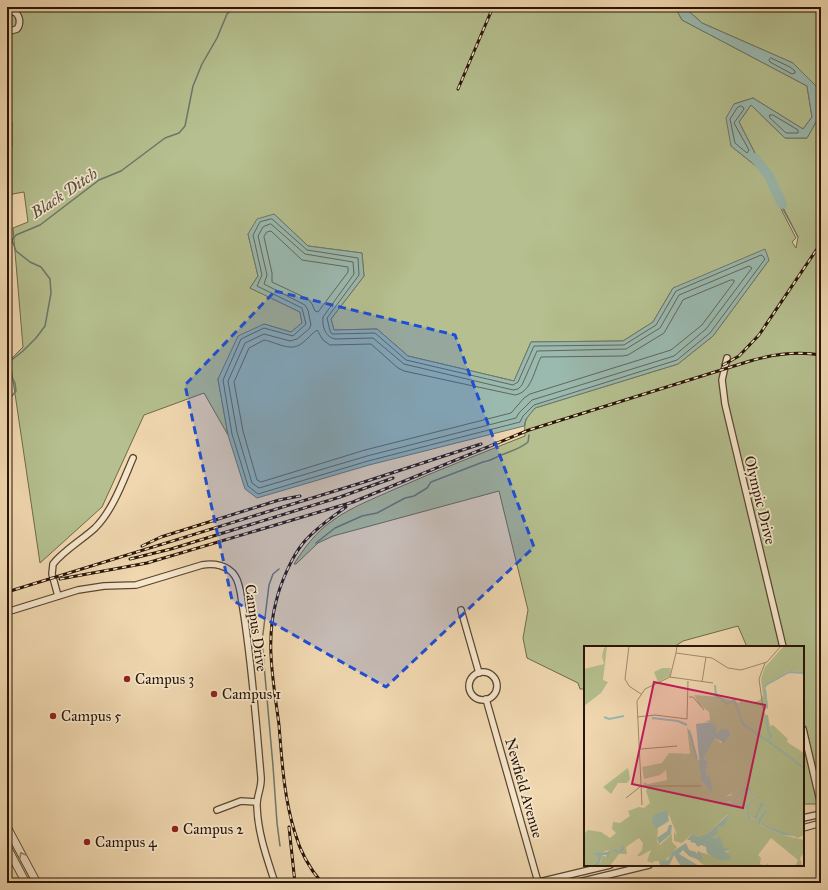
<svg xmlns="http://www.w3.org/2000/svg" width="828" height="890" font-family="'IM FELL Great Primer',serif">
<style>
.green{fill:#b5bf8f;stroke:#6e6a4a}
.water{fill:#9ab9af;stroke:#6c776b}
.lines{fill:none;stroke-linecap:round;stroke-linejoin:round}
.shore{stroke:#61675a;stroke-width:1}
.stream{stroke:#6c776b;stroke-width:1.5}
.river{stroke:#9ab9af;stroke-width:10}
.minor-casing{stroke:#5a4630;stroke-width:8}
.tertiary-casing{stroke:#5a4630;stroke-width:9}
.minor{stroke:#f5e5cb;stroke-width:5.5}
.tertiary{stroke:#f5e5cb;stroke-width:7}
.rail-casing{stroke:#281506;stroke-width:3}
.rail{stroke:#f5e5cb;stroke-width:1.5;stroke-dasharray:4.5;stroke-linecap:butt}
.oneway{stroke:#998772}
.marked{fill:#1d4ed8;fill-opacity:0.2;stroke:#1d4ed8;stroke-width:3;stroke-dasharray:8 5;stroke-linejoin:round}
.poi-dot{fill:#8f2418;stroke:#f5e5cb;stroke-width:1.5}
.labels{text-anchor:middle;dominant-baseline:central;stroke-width:3.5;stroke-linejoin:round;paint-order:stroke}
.street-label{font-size:15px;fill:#281506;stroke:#f5e5cb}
.poi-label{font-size:15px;fill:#281506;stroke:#f5e5cb;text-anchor:start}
.water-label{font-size:16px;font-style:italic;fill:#504e41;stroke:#f5e5cb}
.inset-river{fill:none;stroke:#9ab9af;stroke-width:2}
.inset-road{fill:none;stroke:#a0896b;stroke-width:1}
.view{fill:#c2185b;fill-opacity:0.15;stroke:#c2185b;stroke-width:2}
.inset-edge{fill:none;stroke:#281506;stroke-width:2}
</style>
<rect width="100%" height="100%" fill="#f0d7af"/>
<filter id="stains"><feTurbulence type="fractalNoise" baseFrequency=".005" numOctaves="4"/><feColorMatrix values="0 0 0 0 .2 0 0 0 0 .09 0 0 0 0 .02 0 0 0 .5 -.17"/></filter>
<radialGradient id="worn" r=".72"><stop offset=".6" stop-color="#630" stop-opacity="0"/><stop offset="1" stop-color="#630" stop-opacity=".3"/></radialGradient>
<!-- green -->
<path class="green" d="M7 7H49L50 8 51 7H675L682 20 807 86 812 117 803 129 753 98 734 104 731 146 761 170 780 204 782 211 796 238 792 242 796 248 798 237 739 122 751 105 785 138H807L821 113 817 87 793 63 702 23 684 7H821V767L815 768 821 804H803V647H747L738 626 683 641 674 647H585V689H580L578 683 527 658 523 638 528 610 499 491 333 536 318 543 296 564H294C304 548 316 532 332 521 351 507 373 499 395 489 438 470 482 453 525 436 524 421 525 419 535 408L678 364 713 336 769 260 673 288 653 322 623 341 531 342 514 381 408 356 377 329 334 330 331 319 364 276 362 253 308 246 274 214 248 234 258 276 250 288 300 312 302 323 291 332 264 324 218 379 228 435 204 393 144 415 102 507 40 563 10 360 23 347 13 228 28 222 24 192 7 195V148L12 147V123L7 106Z"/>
<!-- water -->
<g class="water">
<path d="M675 7H684L702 23 793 63 817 87 821 113 807 138H785L751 105 739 122 798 237 761 170 731 146 726 118 734 104 753 98 803 129 812 117 807 86 682 20Z"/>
<path d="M274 214 308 246 362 253 364 276 331 319 334 330 377 329 408 356 514 381 531 342 623 341 653 322 673 288 765 249 769 260 713 336 678 364 535 408 526 419 524 426 369 465 257 498 245 489 228 435 218 379 238 336 264 324 291 332 302 323 300 312 250 288 258 276 248 234 257 219Z"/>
</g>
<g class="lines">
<!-- shore -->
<g class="shore">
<path d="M771 58 790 67 795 71V73L792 74 770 62 769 60Z"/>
<path d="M741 106 743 107 744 109 734 123 749 150 747 153 735 143 730 119 737 108Z"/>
<path d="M770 115H773L798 130V133H786L770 118Z"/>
<path d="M272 219 307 250 358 258 359 275 327 318 330 331 332 334 375 333 406 360 513 385 518 382 534 346 624 345 656 325 676 291 761 255 763 256 765 259 710 333 677 360 534 405 523 416 520 422 368 461 258 494 248 486 232 434 223 380 241 339 264 328 293 336 306 324 302 308 257 286 262 275 253 235 260 222Z"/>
<path d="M271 224 305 254 353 262 354 274 323 317C322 326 325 337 335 339L373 338 404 364 513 390 518 389 522 385 537 351 626 349 660 328 679 295 749 266 752 268 706 329 674 356 532 400 519 413 516 418 367 456 259 488 252 483 237 432 228 381 245 343 264 334 290 341 297 339 309 329 311 325 308 310 305 305 264 284 267 275 258 236 263 227Z"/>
<path d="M267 232 271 231 302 260 348 267V272L318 312 315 311 312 304 308 299 272 282V273L264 237Z"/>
<path d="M731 280H734V282L702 325 671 350 530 394 524 398 511 413 365 450 261 482 257 480 243 431 234 382 249 348 264 340C276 342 290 352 301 344 307 340 312 333 317 330L323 340 330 345 371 344 398 368 404 371 515 395C532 392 534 370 541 357L623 356 628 355 664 333 683 300Z"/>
</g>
<!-- stream -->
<g class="stream">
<path d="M7 402 16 391 15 383 9 372V362L23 351 36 338 45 326 51 293 50 279 41 267 30 262 16 251 12 240 16 235 40 225 99 180 121 171 165 138 179 133 185 126 193 86 202 64 217 38 227 14 235 7"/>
<path d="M316 543 335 528 362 516 377 513 405 498 414 496 427 488 431 482 483 462C491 461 494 458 501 455 511 451 520 449 528 442L529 435"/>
<path d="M279 569 273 574 269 585 262 642 273 766 277 823 280 846"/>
</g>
<!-- river -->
<path class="river" d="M755 158 769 176 782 204"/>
<!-- minor casing -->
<g class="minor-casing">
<g id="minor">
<path d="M7 9 16 13C20 17 21 24 17 29L7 32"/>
<path d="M7 14 21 7"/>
<path d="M727 358 722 380 725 404 783 647"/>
<path d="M58 596 52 574 53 564C64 550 82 540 95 528 113 510 123 481 133 458"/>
<path d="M461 610 479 673"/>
<path d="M7 612 78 590 104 586 136 585 202 565C214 563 228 565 235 576 241 585 241 599 243 609 252 664 256 721 261 777 262 788 256 797 257 807 258 834 267 858 275 883"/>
<circle cx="483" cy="686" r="14"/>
<path d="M486 699 538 882"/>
<path d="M803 729 821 805"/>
<path d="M217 810 241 801 257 802"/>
<path d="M803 818 821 814"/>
<path d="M803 828 821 823"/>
<path d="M535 883 610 865"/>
<path d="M575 883 649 865"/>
</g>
</g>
<!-- tertiary casing -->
<g class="tertiary-casing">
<g id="tertiary">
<path d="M7 827 37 883"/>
<path d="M7 847 26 883"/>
</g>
</g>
<!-- minor -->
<use href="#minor" class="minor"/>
<!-- tertiary -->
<use href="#tertiary" class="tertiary"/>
<!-- rail casing -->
<g class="rail-casing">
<g id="rail">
<path d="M458 89 493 7"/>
<path d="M723 365 739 356 759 335 821 243"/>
<path d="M142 546 161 537 279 500 300 496"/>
<path d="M130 559 171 549 340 497 393 478"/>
<path d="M60 579 147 563 353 502 529 430 750 361C774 354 796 351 821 355"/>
<path d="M7 592 364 482 481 444"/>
<path d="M289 827 295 883"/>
<path d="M322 883C310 869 300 851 295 833 284 798 282 762 279 725 274 685 265 642 276 602 280 584 292 556 304 542 315 529 332 517 346 507"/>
</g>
</g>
<!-- rail -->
<use href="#rail" class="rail"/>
</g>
<!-- one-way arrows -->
<defs><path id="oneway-chevron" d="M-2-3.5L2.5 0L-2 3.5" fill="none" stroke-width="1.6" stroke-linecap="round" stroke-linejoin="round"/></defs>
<use class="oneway" href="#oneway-chevron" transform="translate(22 855) rotate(-118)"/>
<!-- marked area -->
<path class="marked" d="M275 291 455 335 534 547 386 687 232 600 185 385Z"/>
<!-- markers -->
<g class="poi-dot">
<circle cx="127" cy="679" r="4"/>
<circle cx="214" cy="694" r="4"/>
<circle cx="53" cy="716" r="4"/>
<circle cx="175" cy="829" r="4"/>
<circle cx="87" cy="842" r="4"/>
</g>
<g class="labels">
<!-- street labels -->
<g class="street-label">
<text transform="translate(760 500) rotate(76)">Olympic Drive</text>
<text transform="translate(256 628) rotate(82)">Campus Drive</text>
<text transform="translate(524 788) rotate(74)">Newfield Avenue</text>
</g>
<!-- poi labels -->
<g class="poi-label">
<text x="135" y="679">Campus 3</text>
<text x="222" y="694">Campus 1</text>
<text x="61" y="716">Campus 5</text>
<text x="183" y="829">Campus 2</text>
<text x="95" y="842">Campus 4</text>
</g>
<!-- water labels -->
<g class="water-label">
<text transform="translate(64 193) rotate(-34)">Black Ditch</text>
</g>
</g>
<!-- overview -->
<g transform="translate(584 646)">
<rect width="220" height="220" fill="#f0d7af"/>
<path d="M23 0 19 34 24 36 17 47 0 60V23L20 18 18 10 20 2ZM200 0H220V26L204 25 181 39 184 62 179 65 184 71 186 80 189 79 204 93 203 96 220 107V189L214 192 176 177 183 165 180 156 176 157 171 170 166 172 164 162 170 153 167 143H160L149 157 143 155 148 150V147L147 146 140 149 148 150 142 156 148 158 159 146 165 144 169 152 162 161 164 173H170L176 159 180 158 182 163 174 174 176 179 199 189 220 194V207L216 212 218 219 211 220 214 214 187 192 174 209 177 212 176 218 180 220 184 217 183 220H124L118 218 111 211 105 210H111L114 212 116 206 132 211 134 214H144L140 206 146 205 139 202 128 191 133 181 137 180H134L146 170 143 169 124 187 114 191 108 188 98 197 90 195V186L93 189 85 169 72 182 74 183 73 196 76 199 88 188V196L93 201 81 215H71L68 217 63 215 67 204 56 210H53L58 204 59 197 55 192 42 201 43 208H35L41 204 39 199 36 206 27 203 26 204 35 208 26 220H12L16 218 18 209 23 211 25 204 13 208 14 214 8 220H0V188L4 184 17 186 26 192 32 187 28 183 29 176 36 177 46 170 44 165 55 161 60 162 66 157 62 145 64 141 59 140 60 136 64 138 83 134 82 124 76 129 60 133 58 121 78 117 85 107 106 108 103 81 108 89 113 113 116 115 117 134 128 148 122 127 124 116 120 113 131 92 137 97 147 88 145 84H140L132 88 128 76H121L126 74 125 66 115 58 110 49 136 51 156 57V55L168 57 176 54 179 49 177 33 181 21ZM78 22H87L86 30 74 36 70 26ZM44 122 46 133 43 137H34L27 148 19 141Z" fill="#b5bf8f"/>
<path d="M128 76 133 80 132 88 138 83 145 84 147 88 140 97 131 92 120 113 124 116 122 127 127 135 128 148 117 134 112 78ZM164 142 167 143 170 153 164 162 166 172 171 170 176 157 180 156 183 165 176 177 210 190 199 189 175 178 174 174 182 163 179 158 172 172 164 173 162 161 169 152 165 144 159 146 148 158H145L142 156 148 150 146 148 130 152 147 146 148 150 143 156 148 157 160 143ZM83 164 85 175 72 183 68 175 70 169ZM144 169 147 170 143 172 141 180 133 181 134 187 128 191 131 193 136 190 139 201 147 203 140 206 147 210 145 214H134L123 207 122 201 117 199 114 201 111 197 106 196 107 194H103L108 188 114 191 124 187ZM85 179H88L87 188 75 198 73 192 83 185ZM102 197 105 204 112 206V208L114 205 116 206 119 213H116L120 216 105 210 99 204 95 208 115 220 96 219 90 209 85 220H76L75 215 84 214 88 206ZM39 198 41 204 35 208 26 204 24 213 22 209H18L15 220H8L14 214 13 209 8 207 23 206 27 203 36 205Z" fill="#9ab9af"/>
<path class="inset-river" d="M131 39 132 51H135L143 58 150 54 159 78 184 95 187 90 184 85 183 69M181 41 182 39 205 26 220 27M181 43 183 61M20 71 25 73 40 70M68 72 94 75 103 79M105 84 113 113M184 95 220 122"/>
<path class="inset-road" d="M45 0 41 33 45 40 57 48M93 0 92 7 128 12 144 22 157 24 183 16 197 0M86 31 129 37M118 36 122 11M105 51H109L120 64M179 62 175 33 181 17M53 71 71 69 103 73 104 35M57 103 93 100M57 140H117M42 152 57 140M58 159 53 55 61 43 86 31 92 7"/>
<path class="view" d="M70 36 181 59 159 162 48 138Z"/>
<rect width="220" height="220" class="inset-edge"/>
</g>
<!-- margin -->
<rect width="828" height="890" fill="none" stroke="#f0d7af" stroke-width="24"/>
<rect x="8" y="8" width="812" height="874" fill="none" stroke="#281506" stroke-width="2"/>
<rect x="12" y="12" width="804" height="866" fill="none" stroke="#281506"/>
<rect width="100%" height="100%" filter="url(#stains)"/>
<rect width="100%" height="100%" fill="url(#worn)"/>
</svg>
